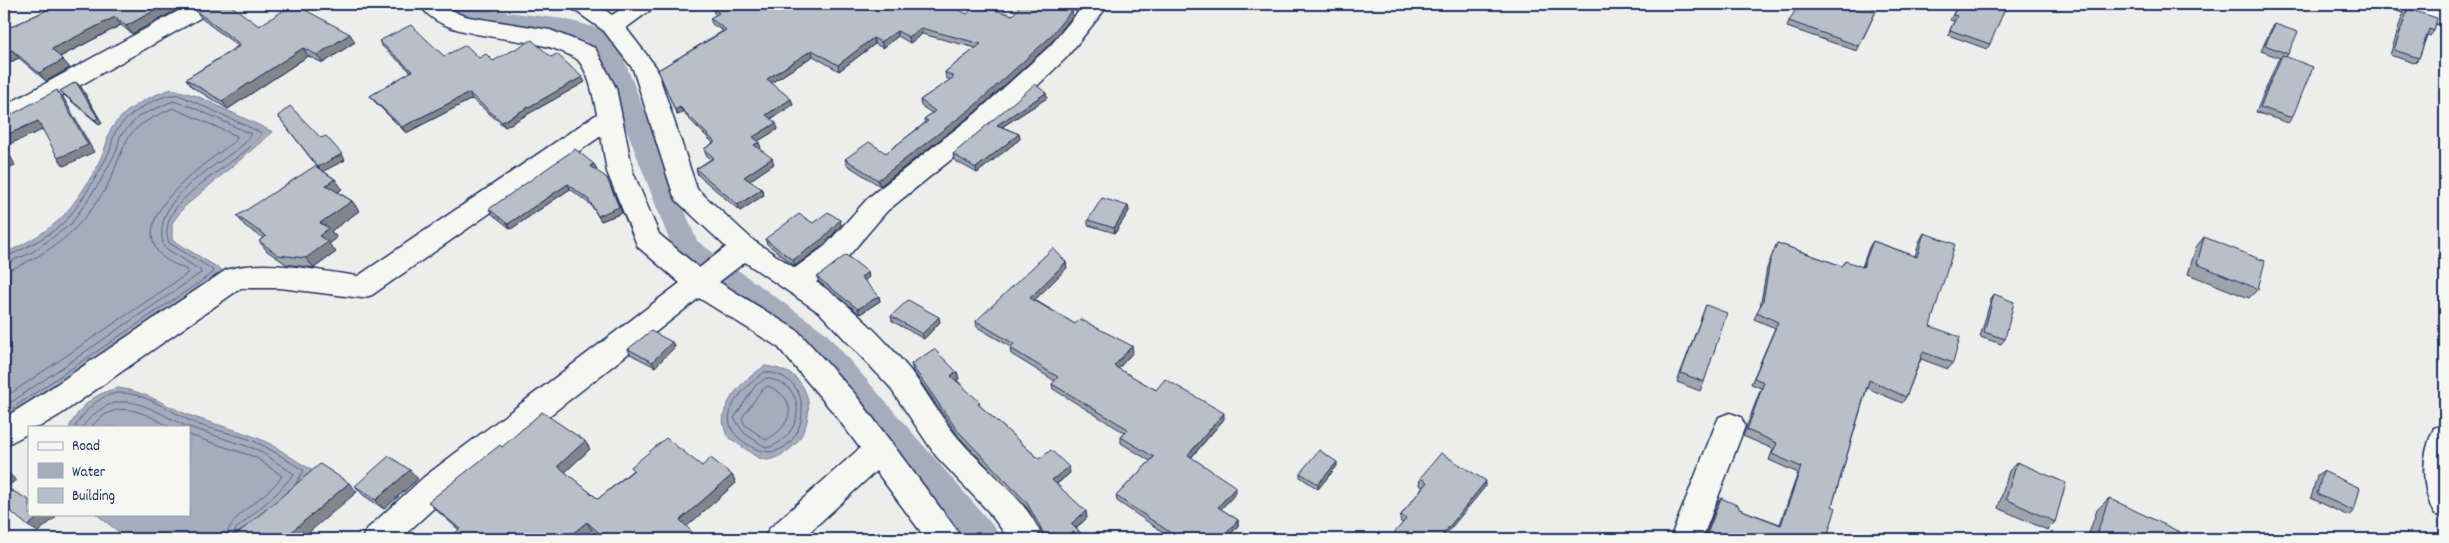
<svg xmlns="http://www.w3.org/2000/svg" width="2449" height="543" font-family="Dekko,sans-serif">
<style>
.water{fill:#a5acbc;stroke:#6e7a96}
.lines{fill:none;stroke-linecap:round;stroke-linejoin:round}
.shore{stroke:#526184;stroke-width:1}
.canal{fill:#a5acbc;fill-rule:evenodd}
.minor-casing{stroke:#1b2f5e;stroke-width:3}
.minor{fill:#f6f6f2;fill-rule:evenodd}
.wall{fill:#9fa4ac;stroke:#1b2f5e}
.shaded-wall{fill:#82868c;stroke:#1b2f5e}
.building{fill:#b9bfc8;stroke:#1b2f5e}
</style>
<rect width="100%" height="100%" fill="#edeeec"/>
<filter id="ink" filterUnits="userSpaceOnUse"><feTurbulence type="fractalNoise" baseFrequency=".02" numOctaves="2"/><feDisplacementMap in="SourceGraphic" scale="10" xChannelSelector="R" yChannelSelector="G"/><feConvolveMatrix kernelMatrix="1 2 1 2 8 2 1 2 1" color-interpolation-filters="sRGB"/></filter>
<g filter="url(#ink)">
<!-- water -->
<g class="water">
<path d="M172 89 197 96 273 132 184 207 172 223V240L225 272 4 420V254C24 244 50 231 65 214 81 195 98 169 106 145 108 141 107 135 110 131 123 109 149 96 172 89Z"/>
<path d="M765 366C774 367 789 371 796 378 819 400 808 442 781 455 777 457 771 460 767 460 757 459 751 453 743 447 739 444 731 440 728 436 711 410 744 379 765 366Z"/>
<path d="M118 388C144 391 163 404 186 414 211 424 238 429 262 440 279 447 294 461 311 469L310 475 241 539H122L123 535 96 514H189V427H69C82 405 93 394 118 388Z"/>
</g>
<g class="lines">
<!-- shore -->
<g class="shore">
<path d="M4 258C24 249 54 234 68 218 85 197 99 173 110 150 112 145 112 140 114 135 122 117 160 92 179 95L262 133C243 165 152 198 169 243L212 269 213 273 4 414"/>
<path d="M4 264 31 253 71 224 100 182 117 150 120 136 139 116 173 101 192 107 251 134 244 144C213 169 149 199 164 247L200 270 201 273 4 407"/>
<path d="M4 272C51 254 81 230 107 186 115 172 119 155 127 140 136 123 157 116 173 108L237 136 235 141C209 161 130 212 158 252 164 261 178 265 187 270V274L4 398"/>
<path d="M765 372C828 376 802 474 752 447 708 424 737 392 765 372Z"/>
<path d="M767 378C776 381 786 383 791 391 807 413 790 442 767 448L744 433 734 418 755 386Z"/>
<path d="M768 386C800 399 793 426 766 440L745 425 742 418 760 392Z"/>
<path d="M75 427C84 411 99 395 118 393 145 391 176 416 200 425 220 432 243 435 262 445 276 452 290 462 304 471L296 483"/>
<path d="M82 427C118 382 145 407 188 427"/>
<path d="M91 427C116 397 141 411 170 427"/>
<path d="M189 427 258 450 294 474 276 494 236 529 232 537"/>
<path d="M189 435 255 457 282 476C266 500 232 510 225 539"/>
</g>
<!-- canal -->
<path class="canal" d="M444 4H471L476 8 564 19 605 30 620 50 697 241 826 333 995 528 1000 539H963L804 349 675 255 597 53 587 42 563 35 469 23 460 21Z"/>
<!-- minor casing -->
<g class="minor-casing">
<g id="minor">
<path d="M191 4H219L216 9 13 123 4 126V106Z"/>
<path d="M420 4H443L459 14 469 17 550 30 595 48 616 88 633 172 659 234 699 268 726 247 677 201 673 194 633 69 604 31 573 9 570 4H596L612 15 629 4H655L652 9 626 28 656 67 697 189 754 241 795 268 825 246 869 197 975 114 1019 74 1050 46 1079 11 1072 9 1069 4H1103L1106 8 1066 58 1037 86 993 126 887 211 845 260 816 282C849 303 885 339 910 370 927 392 940 417 958 438 986 471 1027 498 1043 539H1009L988 511 936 456 889 386 820 313 745 262 719 282 798 331 855 394 956 529 961 539H926L876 471 802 539H764L769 529 860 448 833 412 778 347 699 298 446 497 400 539H362L367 529 424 477 680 283 638 247 635 240 607 172 601 136 372 295 362 298 280 288H241L61 414 39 427H29V433L4 446V418L39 396 226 270C264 258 318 271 358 276L597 114C593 96 590 74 578 60 575 57 569 55 565 53 525 33 441 43 420 4Z"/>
<path d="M2391 4H2424L2445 11V26L2394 9Z"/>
<path d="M1730 413 1741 417 1745 426 1702 539H1670L1715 426 1719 417Z"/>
<path d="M2445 424V518L2434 514C2421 486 2421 456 2434 428Z"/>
</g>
</g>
<!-- minor -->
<use href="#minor" class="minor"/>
</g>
<!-- wall -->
<g class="wall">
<path d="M60 4H188L132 34 121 25 60 57 70 68 46 81 19 58 4 65V30Z"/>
<path d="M1958 4 1990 44 1987 49 1948 35 1954 21 1950 20Z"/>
<path d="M2429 4H2445V9Z"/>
<path d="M849 6 967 14 1073 16 1049 45 974 113 880 186 847 165 845 159 886 153 925 123 924 119 932 113 921 106 920 100 950 80 946 78 945 72 976 48 922 34 910 43 898 36 883 48 875 44 839 71 813 56 771 83 791 99 793 105 771 119 778 129 758 141 761 148 759 149 774 164 749 181 762 189 764 195 740 211 698 175 696 169 711 159 706 155 704 149 713 143 683 113 677 115 658 70 723 31 712 24 710 18 716 15 714 13 712 8Z"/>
<path d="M2408 9 2434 31 2430 36 2427 35 2419 58 2414 63 2390 55 2403 14Z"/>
<path d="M1874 10 1876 11 1857 51 1787 27 1789 21Z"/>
<path d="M196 11 259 26 355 42 323 63 308 56 228 109 192 87 186 79 238 46 202 19Z"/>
<path d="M2275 24 2288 54 2286 57 2292 118 2288 123 2256 112 2278 60 2280 58 2261 51 2271 29Z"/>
<path d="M379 41 444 56 479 58 493 61 551 57 585 82 505 127 472 99 406 133 374 101 370 96 411 72 382 46Z"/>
<path d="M76 82 81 87 102 123 100 125 65 96 60 91Z"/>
<path d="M1046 93 1047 98 1002 127 1019 134 1020 139 977 173 954 160 953 154Z"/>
<path d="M278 116 321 138 345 160 323 171 335 179 342 189 338 192 352 201 359 211 331 231 337 238 329 244 336 252 314 268 286 264 267 251 259 241 263 238 245 226 237 216 319 169Z"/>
<path d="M597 169 595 170 609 183 622 213 601 221 591 205 570 189 511 229 492 214 489 209Z"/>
<path d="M1128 206 1129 211 1115 233 1088 225V220Z"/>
<path d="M840 220 841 225 824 245 795 266 767 244 765 239 813 223Z"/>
<path d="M1924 233 1930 326 1953 363 1948 369 1921 359 1906 397 1902 403 1867 388 1832 506 1827 537 1825 539H1692L1694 535 1706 534 1717 504 1721 498 1739 509 1780 524 1798 473 1769 460 1773 449 1743 436 1761 388 1751 384 1775 328 1754 319 1760 307 1767 268 1777 243 1842 266 1862 267 1869 247 1873 241 1915 256 1920 240Z"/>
<path d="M2204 237 2258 289 2249 298 2188 274 2196 247Z"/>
<path d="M1067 268 1035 300 1075 324 1133 352 1118 369 1156 390 1224 419 1191 458 1236 493 1221 509 1238 520V526L1226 539H1173L1117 501 1116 496 1150 461 1121 443V437L1125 433 1053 389 1052 384 1055 381 1011 354 1010 348 1011 347 977 327 976 321Z"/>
<path d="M817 277H869L864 281 879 296 880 301 860 314 819 282Z"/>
<path d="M1994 294 2005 339 2001 344 1980 337 1991 299Z"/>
<path d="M1706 305 1704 382 1700 391 1677 382Z"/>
<path d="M891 316 940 322 924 339 892 321Z"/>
<path d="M672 342 675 347 655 367 630 354 628 349Z"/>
<path d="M911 364 957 372 959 379 957 380 981 407 1039 459 1070 473 1057 484 1087 518 1076 528 1087 539H1039L1038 534H1042L1028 509 959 437 913 371Z"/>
<path d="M502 447 590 449 565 472 598 499 633 470 631 467 702 466 732 475 736 483 686 526 699 539H603L592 530H459L435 509 428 502Z"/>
<path d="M2017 462 2055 522 2047 530 1998 508 2009 471Z"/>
<path d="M1337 466 1318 489 1300 477V473Z"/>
<path d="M2323 471 2354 511 2348 516 2311 498 2317 475Z"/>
<path d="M1420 478 1485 487 1402 523 1400 521 1401 515 1423 487 1419 485Z"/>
<path d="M418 479 384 509 363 495 355 486Z"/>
<path d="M2109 498 2187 539H2087L2097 510Z"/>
</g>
<!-- shaded-wall -->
<g class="shaded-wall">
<path d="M167 4H188L132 34 126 26Z"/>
<path d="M313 4H319L314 6Z"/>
<path d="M4 5 11 17 4 22Z"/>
<path d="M1072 10 1073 16 1049 45 974 113 880 186 878 180Z"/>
<path d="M115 17 121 25 59 57 52 49Z"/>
<path d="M921 28 922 34 910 43 909 37Z"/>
<path d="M897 31 898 36 883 48 881 42Z"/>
<path d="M350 34 355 42 323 63 317 55Z"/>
<path d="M873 38 875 44 839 71 838 65Z"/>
<path d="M303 48 308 56 228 109 222 101Z"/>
<path d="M12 50 19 58 4 65V54Z"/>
<path d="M812 50 813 56 768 85 767 79Z"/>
<path d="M63 60 70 68 46 81 39 73Z"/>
<path d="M582 77 585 82 505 127 502 122Z"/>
<path d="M76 82 81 87 102 123 100 125 95 120Z"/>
<path d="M57 90 63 97 94 152 64 166 58 158Z"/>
<path d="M469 93 472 99 406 133 402 127Z"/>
<path d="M1046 93 1047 98 997 130V125Z"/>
<path d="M791 99 793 105 768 120 766 115Z"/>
<path d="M680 107 683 113 677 115 675 110Z"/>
<path d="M38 121 45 129 5 146 15 165 4 170V136Z"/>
<path d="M776 123 778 129 755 143 753 137Z"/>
<path d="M1019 134 1020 139 977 173 976 168Z"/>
<path d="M759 142 761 148 756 151 754 145Z"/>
<path d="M342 154 345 160 322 172 318 167Z"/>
<path d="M772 158 774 164 746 183 744 177Z"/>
<path d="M594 164 597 169 593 172 590 166Z"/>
<path d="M607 178 622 213 601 221 598 216Z"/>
<path d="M335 179 342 189 334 195 326 185Z"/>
<path d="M568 184 570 189 511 229 508 224Z"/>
<path d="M762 189 764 195 740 211 738 205Z"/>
<path d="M352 201 359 211 331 231 337 238 329 244 336 252 314 268 306 258 319 236 320 223Z"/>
<path d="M1128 206 1129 211 1115 233 1114 228Z"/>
<path d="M840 220 841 225 824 245 795 266 793 260Z"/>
<path d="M1066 262 1067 268 1031 304 1030 298Z"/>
<path d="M868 272 869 277 862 283 861 277Z"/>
<path d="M879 296 880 301 860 314 858 309Z"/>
<path d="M939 317 940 322 924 339 922 334Z"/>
<path d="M672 342 675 347 655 367 652 362Z"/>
<path d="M1132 346 1133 352 1115 372 1114 366Z"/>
<path d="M957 372 959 379 953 383 951 376Z"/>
<path d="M1224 413V419L1188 461V455Z"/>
<path d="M585 441 590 449 563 474 558 466Z"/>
<path d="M1337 462V466L1318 489V484Z"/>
<path d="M1069 467 1070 473 1054 486 1052 480Z"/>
<path d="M4 469 16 480 4 489Z"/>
<path d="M410 470 418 479 384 509 376 500Z"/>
<path d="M732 475 736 483 685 528 680 520Z"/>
<path d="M1486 481 1485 487 1442 539 1441 537Z"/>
<path d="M349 483 357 492 301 539H283Z"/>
<path d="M1236 487V493L1218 512V507Z"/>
<path d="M1086 511 1087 518 1072 531 1071 524Z"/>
<path d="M42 514H52L56 517 38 532 28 526Z"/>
<path d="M1238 520V526L1226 539H1221Z"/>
<path d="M587 522 592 530 581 539H566Z"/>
</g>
<!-- building -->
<g class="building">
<path d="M60 4H167L126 26 115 17 52 49 63 60 39 73 12 50 4 54V30Z"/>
<path d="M209 4H229L259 26 294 4 350 34 317 55 303 48 222 101 186 79 241 45 196 11Z"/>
<path d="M718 4H846L849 6 851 4H947L967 14 975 5 1013 15 1021 4H1046L1072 10 1048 39 973 107 878 180 845 159 869 142 886 153 928 121 924 119 935 111 920 100 954 77 945 72 981 44 921 28 909 37 897 31 881 42 873 38 838 65 812 50 767 79 791 99 766 115 776 123 753 137 759 142 754 145 772 158 744 177 762 189 738 205 696 169 714 158 704 149 715 142 680 107 675 110 658 70 726 30 710 18 719 13 712 8Z"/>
<path d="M1799 4H1877L1873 10 1876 11 1859 46 1789 21Z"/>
<path d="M1958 4H2007L1990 44 1950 30 1957 16 1953 15Z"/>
<path d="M2408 9 2437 18 2434 31 2429 29 2419 58 2394 50Z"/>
<path d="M2275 24 2298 32 2288 54 2265 45Z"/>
<path d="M411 25 444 56 466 45 479 58 486 54 493 61 532 40 551 57 557 54 582 77 502 122 469 93 402 127 370 96 412 71 379 41Z"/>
<path d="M2282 55 2313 67 2292 118 2260 107Z"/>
<path d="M76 82 98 118 95 120 60 91Z"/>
<path d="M1035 84 1046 93 997 125 1019 134 976 168 953 154Z"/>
<path d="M57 90 88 145 58 158 38 121 4 136V119L7 117Z"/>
<path d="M290 106 321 138 326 136 342 154 318 167 278 116Z"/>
<path d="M4 149 8 158 4 160Z"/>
<path d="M575 149 594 164 590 166 607 178 619 207 598 216 589 200 568 184 508 224 489 209Z"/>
<path d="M315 166 335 179 326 185 352 201 320 223 329 228 319 236 328 242 306 258 278 255 259 241 266 236 237 216Z"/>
<path d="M1102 198 1128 206 1114 228 1088 220Z"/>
<path d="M828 212 840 220 822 239 793 260 765 239 799 214 813 223Z"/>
<path d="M1924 233 1955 244 1930 326 1960 337 1953 363 1923 352 1906 397 1869 380 1832 506 1836 508 1827 537 1823 535 1822 539H1704L1694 535 1707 534 1721 498 1739 506V509L1781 525 1801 467 1772 454 1777 443 1747 430 1764 382 1754 378 1778 322 1757 312 1763 301 1770 261 1777 243 1842 266 1846 261 1863 267 1873 241 1917 257Z"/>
<path d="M2204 237 2265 261 2258 289 2197 264Z"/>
<path d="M1053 248 1066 262 1030 298 1075 324 1080 319 1132 346 1114 366 1156 390 1165 379 1224 413 1188 455 1236 487 1218 507 1238 520 1221 539H1197L1192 535 1187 539H1180L1116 496 1154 457 1121 437 1128 429 1052 384 1058 377 1010 348 1014 344 976 321Z"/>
<path d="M846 255 868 272 861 277 879 296 858 309 817 277Z"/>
<path d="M1994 294 2014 302 2005 339 1984 332Z"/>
<path d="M908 300 939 317 922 334 891 316Z"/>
<path d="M1706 305 1727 313 1704 382 1681 373Z"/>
<path d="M651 331 672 342 652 362 628 349Z"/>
<path d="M934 349 957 372 951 376 980 402 978 404 1039 459 1051 450 1069 467 1052 480 1086 511 1071 524 1087 539H1043L1038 534H1043V532L1027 503 957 430 911 364Z"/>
<path d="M542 412 585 441 558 466 598 499 634 470 631 467 666 438 702 466 711 458 732 475 680 520 699 539H606L587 522 566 539H448L460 529 428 502 500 445 502 447Z"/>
<path d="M1319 450 1337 462 1318 484 1300 473Z"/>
<path d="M1441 453 1486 481 1441 537 1444 539H1389L1406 519 1401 515 1427 482 1420 478Z"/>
<path d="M389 456 410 470 376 500 355 486Z"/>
<path d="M2017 462 2066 483 2055 522 2006 499Z"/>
<path d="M320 464 349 483 283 539H231Z"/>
<path d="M2323 471 2360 488 2354 511 2317 494Z"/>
<path d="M4 486 29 500V514H42L28 526 4 506Z"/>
<path d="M2109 498 2188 536 2187 539H2095Z"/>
</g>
</g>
<!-- margin -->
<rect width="2449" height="543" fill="none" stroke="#f6f6f2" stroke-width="20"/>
<rect x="10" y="10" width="2429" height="523" fill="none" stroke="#1b2f5e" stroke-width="2" filter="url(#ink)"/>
<!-- legend -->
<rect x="28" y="426" width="162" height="90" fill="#f6f6f2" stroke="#9ea6b7"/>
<rect x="38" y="442" width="25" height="8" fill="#f6f6f2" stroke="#9ea6b7"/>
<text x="72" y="450" font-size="15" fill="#1b2f5e">Road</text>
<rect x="38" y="463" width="25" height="15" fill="#a5acbc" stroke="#9ea6b7"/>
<text x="72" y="476" font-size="15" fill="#1b2f5e">Water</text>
<rect x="38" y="488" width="25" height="15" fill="#b9bfc8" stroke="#9ea6b7"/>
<text x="72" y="500" font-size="15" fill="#1b2f5e">Building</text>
</svg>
